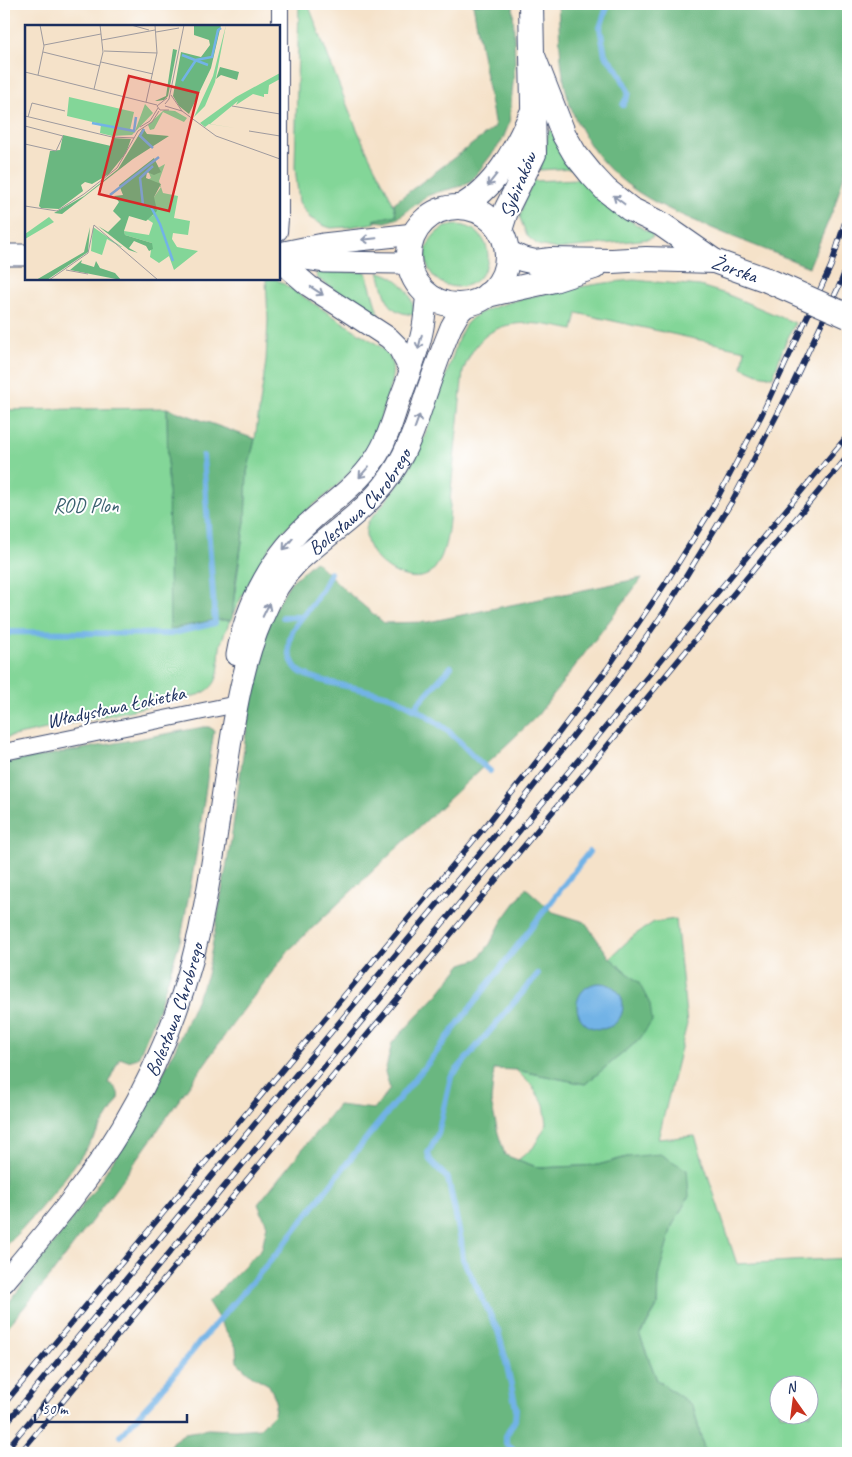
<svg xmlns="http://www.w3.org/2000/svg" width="852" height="1457" font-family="Caveat,sans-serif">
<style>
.green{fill:#83d698;stroke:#4f827b;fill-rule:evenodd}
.forest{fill:#6ab780;stroke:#42736f}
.water{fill:#72b3e6;stroke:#4671a2}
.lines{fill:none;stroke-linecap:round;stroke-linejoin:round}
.stream{stroke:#72b3e6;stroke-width:6}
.minor-casing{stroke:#3c4a6e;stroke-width:18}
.tertiary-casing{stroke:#3c4a6e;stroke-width:23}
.secondary-casing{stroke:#3c4a6e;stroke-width:26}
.minor{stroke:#fff;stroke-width:16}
.tertiary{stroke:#fff;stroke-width:21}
.secondary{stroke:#fff;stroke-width:24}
.rail-casing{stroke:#1b2f5e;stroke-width:5.5}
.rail{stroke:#fff;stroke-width:4;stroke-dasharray:11;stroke-linecap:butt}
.secondary-bridge-casing{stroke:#3c4a6e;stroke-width:26;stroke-linecap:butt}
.secondary-bridge{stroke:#fff;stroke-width:24}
.oneway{stroke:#8d97ae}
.labels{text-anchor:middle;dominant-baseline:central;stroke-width:4;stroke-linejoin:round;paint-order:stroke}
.street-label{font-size:20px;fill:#1b2f5e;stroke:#fff}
.park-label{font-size:20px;fill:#3a616f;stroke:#fff}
.inset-river{fill:none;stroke:#72b3e6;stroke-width:2.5}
.inset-road{fill:none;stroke:#9e9a9e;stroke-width:1}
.view{fill:#d62828;fill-opacity:0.15;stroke:#d62828;stroke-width:2.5}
.inset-edge{fill:none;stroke:#1b2f5e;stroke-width:2.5}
</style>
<rect width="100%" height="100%" fill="#fff"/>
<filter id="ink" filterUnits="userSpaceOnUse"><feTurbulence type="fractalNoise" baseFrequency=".02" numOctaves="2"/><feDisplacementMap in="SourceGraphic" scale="10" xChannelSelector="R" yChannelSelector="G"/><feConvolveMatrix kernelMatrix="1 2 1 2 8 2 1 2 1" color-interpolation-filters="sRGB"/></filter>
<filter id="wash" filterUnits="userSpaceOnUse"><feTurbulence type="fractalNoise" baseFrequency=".0096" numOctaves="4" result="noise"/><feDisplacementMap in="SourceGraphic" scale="20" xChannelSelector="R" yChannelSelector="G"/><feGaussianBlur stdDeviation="1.12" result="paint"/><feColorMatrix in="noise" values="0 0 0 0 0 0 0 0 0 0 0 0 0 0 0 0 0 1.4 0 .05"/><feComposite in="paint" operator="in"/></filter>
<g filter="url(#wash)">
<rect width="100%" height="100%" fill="#f5e2c9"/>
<!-- green -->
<g class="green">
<path d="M299 4H308C327 52 344 102 366 149 376 171 390 192 397 215L374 220 376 221 375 223 348 227 331 228 325 226 310 218 299 202 295 167Z"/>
<path d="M551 130 572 168 539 170 546 148 548 131Z"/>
<path d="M580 178 631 221 652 234 653 237 649 239 557 249 538 245 527 236 520 218 524 200 534 181 578 179Z"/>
<circle cx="457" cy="256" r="31"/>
<path d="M318 272H366L380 320 317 278 316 275Z"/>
<path d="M379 272C400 277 414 294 414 315 409 314 403 314 398 311 385 306 383 284 379 272Z"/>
<path d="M266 279H276L287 286C310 301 333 316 356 331 366 338 380 344 387 353 397 367 391 382 387 397 382 413 377 432 369 446 358 465 340 484 324 497 303 513 281 529 267 552 251 579 231 614 221 643 217 658 223 678 209 689 200 697 181 698 170 701 115 715 59 726 4 738V410L167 408 171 629 214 620H231L245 521 247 472 255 439 266 361 268 320Z"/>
<path d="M634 280 700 286 726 294 795 323 783 348 773 377 758 374 742 367 745 350 577 313 573 330C524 319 482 315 463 372 459 411 455 450 451 490 449 515 450 547 435 568 415 596 354 557 368 522 389 498 407 476 420 447 432 419 441 390 451 361 456 348 459 330 470 320 491 299 602 282 634 280Z"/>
<path d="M676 919 687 1024 658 1139 695 1136 737 1264 848 1258V1453H705L693 1406 657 1380 640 1336 657 1307 658 1277 672 1226 689 1196 627 1157 598 1165 540 1168 518 1160 533 1148 547 1124 544 1104 531 1085 516 1070 585 1084 639 1040V983L610 958 633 936 654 922ZM780 1384H810V1414H780Z"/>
</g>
<!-- forest -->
<g class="forest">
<path d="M473 4H513L515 63 509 124 502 141 472 180 462 186 438 192 427 196 398 218 386 222 374 221 373 220 396 215 394 203 495 127Z"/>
<path d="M558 4H848V161L835 205 809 267C773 252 736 239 700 223 650 202 610 182 583 133 576 121 570 108 567 94 559 65 560 34 558 4Z"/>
<path d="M167 408 255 439 247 472 245 521 235 585 232 620H214L170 629Z"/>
<path d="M315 561 346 591 384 623 428 622 642 578 537 716 288 951 232 1025 126 1175 49 1278 4 1331V1309L94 1190 146 1109 175 1049 207 975 231 840 257 656 271 616 290 583Z"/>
<path d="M204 727H209L214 730 197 850 181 938 158 1010 138 1058 128 1061 120 1058 108 1083C115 1086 120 1091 118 1100 85 1154 49 1203 4 1247V763Z"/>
<path d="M526 888 553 912 585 922 610 958 639 983 650 1004 652 1021 639 1040 585 1084 516 1070 494 1069 491 1102 498 1133 505 1155 539 1168 598 1165 627 1157 660 1154 687 1170 689 1196 672 1226 658 1277 657 1306 640 1336 657 1380 693 1406 705 1453H220L200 1448 169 1453 172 1442 185 1433 208 1429 235 1430 260 1428 274 1414 276 1400 269 1385 251 1375 237 1362 236 1347 208 1302 262 1248 267 1225 258 1204 338 1105 374 1109 390 1089 385 1072 392 1043 438 994 462 964 478 959 490 944 502 921Z"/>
</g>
<!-- water -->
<circle class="water" cx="600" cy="1006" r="23"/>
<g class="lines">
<!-- stream -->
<g class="stream">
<path d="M608 4 600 28 605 55 618 70 629 93 623 105"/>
<path d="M330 573C325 584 320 594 313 603 303 617 290 627 289 645 288 653 292 664 298 670 312 683 374 689 397 699 415 708 443 725 457 739 468 750 477 761 490 771"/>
<path d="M283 617H301"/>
<path d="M4 637 10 632 170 634 215 623 203 456"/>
<path d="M413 709 451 667"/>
<path d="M120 1436 152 1401 199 1343 278 1252 369 1135 432 1058 589 852"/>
<path d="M517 1453 506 1444V1436L515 1420 516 1408 505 1357 498 1331 463 1259 461 1240 448 1179 430 1160 428 1153 438 1134 451 1077 538 974"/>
</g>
</g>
</g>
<g filter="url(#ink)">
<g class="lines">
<!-- minor casing -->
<g class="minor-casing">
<g id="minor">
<path d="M279 232 280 219V4"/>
<path d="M4 752 237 704"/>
</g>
</g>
<!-- tertiary casing -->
<g class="tertiary-casing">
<g id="tertiary">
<path d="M279 253 323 244 414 234"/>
<path d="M4 255H26"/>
<path d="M286 256 324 262 399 263 410 265"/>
<path d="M279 260 309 286 389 338 398 347 410 370"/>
<path d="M237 655C246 602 273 553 314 518 335 500 359 483 374 460 386 443 392 423 398 404 407 380 417 356 422 332 425 319 425 306 427 294"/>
<path id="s1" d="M4 1282C45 1233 89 1182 122 1127 164 1056 192 979 206 898 215 850 221 802 229 753 236 707 244 660 263 617 271 597 283 577 298 562 326 536 358 517 383 486 405 459 416 426 426 394 434 371 442 349 451 327L459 313 468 304"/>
</g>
</g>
<!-- secondary casing -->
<g class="secondary-casing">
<g id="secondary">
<path d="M533 56 564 135 575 154 592 175 606 190 630 209 661 224 714 261"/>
<circle cx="458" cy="256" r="49"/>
<path d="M460 207C495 189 516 149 531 115"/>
<path d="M500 230 507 208 534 154 531 4"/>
<path id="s2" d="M507 252 522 259 535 262 551 260 612 261 646 259 714 261 767 280"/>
<path d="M487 295 554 280 594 267"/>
</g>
</g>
<!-- minor -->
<use href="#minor" class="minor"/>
<!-- tertiary -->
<use href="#tertiary" class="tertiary"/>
<!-- secondary -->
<use href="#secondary" class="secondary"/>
<!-- rail casing -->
<g class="rail-casing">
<g id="rail">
<path d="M4 1404 488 823 552 742 607 669 667 581 711 510 761 416 831 266 848 212"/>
<path d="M4 1426 504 824 610 689 664 612 731 503 790 390 840 284 848 263"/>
<path d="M4 1452 848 435"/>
<path d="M20 1453 848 456"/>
</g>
</g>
<!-- rail -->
<use href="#rail" class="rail"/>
<!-- secondary-bridge casing -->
<g class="secondary-bridge-casing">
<path id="secondary-bridge" d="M767 280 848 316"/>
</g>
<!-- secondary-bridge -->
<use href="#secondary-bridge" class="secondary-bridge"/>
</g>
<!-- one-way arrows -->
<defs><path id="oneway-shaft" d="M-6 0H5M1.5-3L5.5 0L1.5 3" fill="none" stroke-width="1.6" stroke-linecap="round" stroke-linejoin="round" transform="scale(1.25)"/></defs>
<g class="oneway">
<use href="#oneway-shaft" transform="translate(492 180) rotate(128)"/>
<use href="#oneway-shaft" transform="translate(619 200) rotate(-143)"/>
<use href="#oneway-shaft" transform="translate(369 239) rotate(174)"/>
<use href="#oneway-shaft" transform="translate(317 291) rotate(33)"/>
<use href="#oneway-shaft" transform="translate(420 342) rotate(104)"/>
<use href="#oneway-shaft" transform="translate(417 422) rotate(-70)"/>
<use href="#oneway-shaft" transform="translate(364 472) rotate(131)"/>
<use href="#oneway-shaft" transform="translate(288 544) rotate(130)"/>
<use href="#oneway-shaft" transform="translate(266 610) rotate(-64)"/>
</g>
</g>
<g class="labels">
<!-- street labels -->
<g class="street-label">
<text transform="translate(518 185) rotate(-68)">Sybiraków</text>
<text stroke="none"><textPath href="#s2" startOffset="231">Żorska</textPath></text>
<text stroke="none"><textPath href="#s1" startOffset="880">Bolesława Chrobrego</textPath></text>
<text transform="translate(116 707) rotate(-12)">Władysława Łokietka</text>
<text stroke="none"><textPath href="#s1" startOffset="324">Bolesława Chrobrego</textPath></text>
</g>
<!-- park labels -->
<g class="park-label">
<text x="86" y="505">ROD Plon</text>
</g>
</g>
<!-- overview -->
<g transform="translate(25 25)">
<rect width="255" height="255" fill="#f5e2c9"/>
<path d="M201 0 190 57 180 81 169 92 188 51ZM255 48V54L244 60 243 69H239V72L228 69 211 80 213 76 185 99 210 103 184 99 180 102 175 98 211 72ZM44 72 109 87 105 105 110 106 120 79 128 88 107 110 87 111 75 108 76 99 42 91ZM139 85 150 86 162 93 159 97 138 87 129 104 125 105 123 100ZM140 139 134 156 138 168 153 171 149 193 165 196 163 210 148 208 147 214 152 222 173 226 149 245 144 231 134 238 125 232 127 218 100 210 99 206 124 210 128 198 122 194 128 190 129 172 136 162 122 155 126 153 124 148ZM24 192 29 197 0 214V209ZM68 202 97 222H96L82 214 77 230 66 226Z" fill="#83d698"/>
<path d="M169 0H196L186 43 164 89 154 81 148 71 156 27 176 32 185 20 184 15 169 10ZM148 24 152 25 144 66 143 71 139 75 132 76H130L141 71ZM195 42 214 47 212 55 196 50 191 54ZM118 103 122 109 144 111 108 134 37 189 29 188 59 171 93 144ZM38 110 86 121 88 113 106 114 101 128 84 149 67 159 60 157 56 160 58 166 34 184 16 183 14 181 25 126 35 125ZM129 133 136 147 129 150 122 147 121 153 136 159 129 172 132 186 121 196 104 191 99 206 100 210 127 218 128 224 124 226 121 221 109 216 104 223 113 228 104 225 73 201 83 207 96 194 88 186 94 177 89 171 98 170 94 160ZM65 202 63 227 22 255H11L59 227ZM57 235 56 238 69 242 71 236 75 243 90 248 96 255 45 245Z" fill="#6ab780"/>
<path class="inset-river" d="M157 30 183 40M157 56 171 35 187 32 193 5 196 3M67 98 109 106 111 92M119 104 115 111 128 123M85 170 134 132M118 180 115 153 128 141M119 180 126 182 135 199 148 236"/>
<path class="inset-road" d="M106 0 124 5M131 7 154 3M77 15 130 5M19 20 76 9M79 26 132 28M18 27 75 41M76 37 128 49M0 47 132 80M13 50 19 21 15 0M69 64 78 27 75 0M146 70 157 86M142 73 132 81 135 85H144M121 77 132 28 130 0M140 79 144 74 159 0M140 81 157 86 191 111 255 134M207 81 255 89M0 91 87 112 109 113M3 92 7 78 40 86M0 101 38 111 31 126 0 119M115 102 125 96 133 83M224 106 255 111M0 181 32 186 59 169 92 143 113 106 127 97 134 86M41 245 63 249M24 255 63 228 69 200 133 255"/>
<path class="view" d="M104 51 173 68 144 186 74 169Z"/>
<rect width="255" height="255" class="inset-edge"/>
</g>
<!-- margin -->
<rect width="852" height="1457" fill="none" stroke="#fff" stroke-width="20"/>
<!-- north arrow -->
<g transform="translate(794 1400) rotate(346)"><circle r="24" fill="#ffffff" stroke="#a4acbf"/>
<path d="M0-4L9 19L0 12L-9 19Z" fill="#c8321e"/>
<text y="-8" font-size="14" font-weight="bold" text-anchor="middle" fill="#1b2f5e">N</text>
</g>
<!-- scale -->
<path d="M35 1414v8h152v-8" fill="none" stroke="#1b2f5e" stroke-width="2.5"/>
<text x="42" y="1414" font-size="15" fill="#1b2f5e" stroke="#ffffff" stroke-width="4" paint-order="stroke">50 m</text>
</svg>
